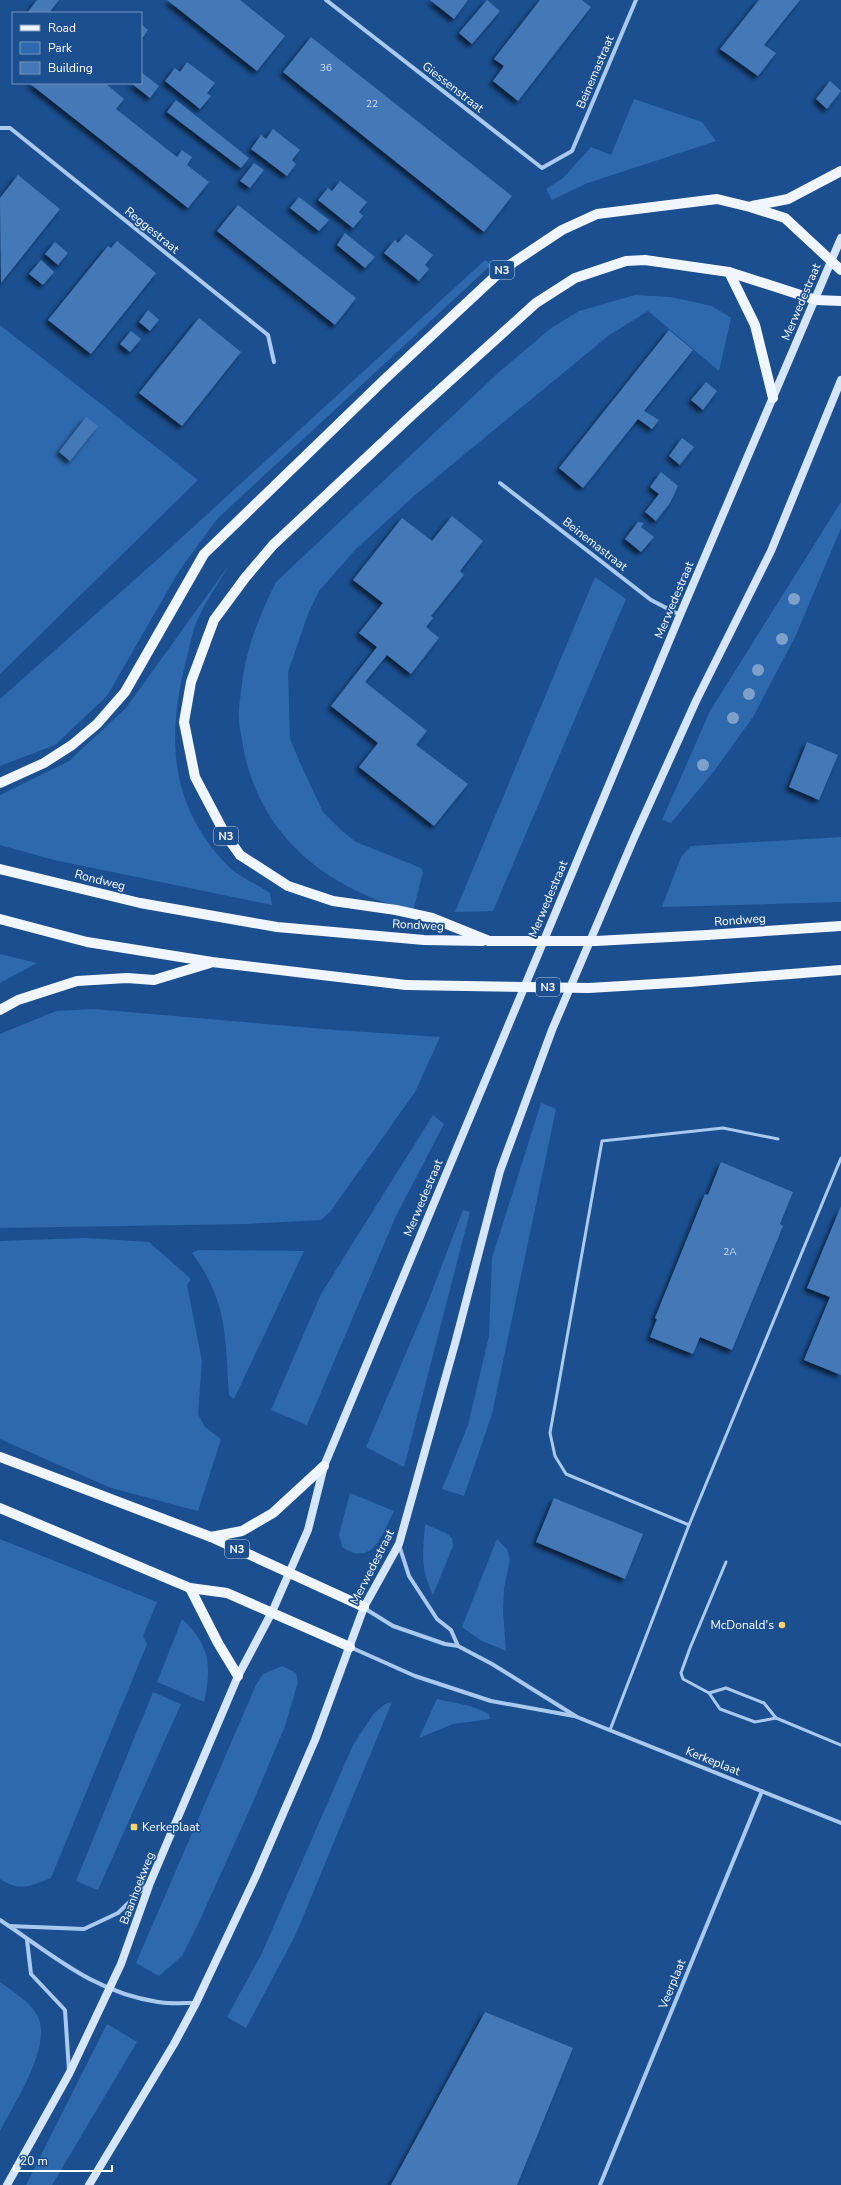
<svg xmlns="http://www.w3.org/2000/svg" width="841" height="2185" font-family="'Nunito Sans',sans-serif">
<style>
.green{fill:#2e69ad}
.building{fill:#4478b7;filter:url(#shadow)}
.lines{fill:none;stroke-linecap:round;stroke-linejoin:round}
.lane{stroke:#a9c9ee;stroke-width:3}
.street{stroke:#a9c9ee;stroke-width:4}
.secondary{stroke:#d6e6fa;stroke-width:8}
.primary{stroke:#f0f6ff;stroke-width:10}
.primary-bridge{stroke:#f0f6ff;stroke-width:10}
.tree{fill:#7ea0ca}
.poi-dot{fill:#ffd166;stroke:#1b4f8f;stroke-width:1.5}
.labels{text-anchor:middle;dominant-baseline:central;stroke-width:3.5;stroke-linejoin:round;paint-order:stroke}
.number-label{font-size:10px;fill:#d0dded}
.shield{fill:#1b4f8f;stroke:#bbcadd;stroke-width:1}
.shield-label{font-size:11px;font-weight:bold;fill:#fff}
.street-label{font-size:12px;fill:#fff;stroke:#1b4f8f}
.poi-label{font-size:12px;fill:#fff;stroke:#1b4f8f;text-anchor:end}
</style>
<defs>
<filter id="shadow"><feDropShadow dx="-3.5" dy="3.5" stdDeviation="2" flood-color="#0009"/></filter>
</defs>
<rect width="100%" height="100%" fill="#1b4f8f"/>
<!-- green -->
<g class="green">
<path d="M634 99 702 122 716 141 585 184 552 200 546 189 563 178 591 147 611 155Z"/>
<path d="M485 260 492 264 218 518 179 571 107 696 55 745 0 766V699L167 551Z"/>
<path d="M635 295 671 297 712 306 731 318 719 371 648 311 608 336 414 496 355 550 319 591 308 614 288 672 290 739 301 765 323 812 342 831 356 842 421 868 423 872 413 911C327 890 259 836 243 746 242 737 239 728 239 719 238 710 240 700 241 692 245 651 258 618 276 582L498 373 550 329 579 311Z"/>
<path d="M0 325 198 480 0 674Z"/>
<path d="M841 502V528L796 635 753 717 714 771 671 823 662 820 710 711Z"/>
<path d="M229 565C218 584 203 605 195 626 191 637 189 650 186 661 166 739 170 807 229 867 240 877 258 885 270 893L272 905 54 860 0 845V795L69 761 126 708Z"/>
<path d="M595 577 626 599 493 911 455 912Z"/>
<path d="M841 837V902L662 907 681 857 691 846Z"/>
<path d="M0 954 37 963 0 983Z"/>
<path d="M93 1009 336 1030 440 1037 415 1092 330 1212 321 1220 245 1224 0 1228V1034L56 1011Z"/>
<path d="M541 1103 556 1109 492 1414 464 1496 442 1489 468 1425 489 1336 492 1258Z"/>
<path d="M433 1115 444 1124 396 1216 307 1425 271 1410 321 1294Z"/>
<path d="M463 1210 470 1212 404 1467 366 1447 429 1299Z"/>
<path d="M85 1238 149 1242 191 1279 187 1285 202 1361 198 1414 205 1427 221 1439 198 1511 111 1488 0 1439V1241Z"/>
<path d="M198 1250 304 1251 234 1399 229 1395C225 1337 228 1302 192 1253Z"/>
<path d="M350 1493 394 1511C382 1534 373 1568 342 1547L339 1535Z"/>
<path d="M425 1524 446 1533 452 1538 453 1546 433 1595C420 1567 423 1553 425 1524Z"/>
<path d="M0 1539 157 1602 143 1636 147 1644 51 1878C31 1886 20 1892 0 1879Z"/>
<path d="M497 1539 507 1549 510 1560 504 1588 503 1612 506 1651 480 1640 462 1627Z"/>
<path d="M182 1619C210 1645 212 1667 204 1702L157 1682Z"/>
<path d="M282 1666 296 1673 298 1682 285 1726 250 1809 199 1922 182 1956 159 1976 136 1963 256 1685 263 1674Z"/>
<path d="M153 1692 181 1704 98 1890 76 1881Z"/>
<path d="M437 1699C455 1703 474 1705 489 1714L490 1719 453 1724 419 1738Z"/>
<path d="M392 1702 295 1936 246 2028 227 2017 262 1953 353 1745 374 1713 385 1704Z"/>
<path d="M0 1982C13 1992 31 2002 38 2017 52 2046 14 2104 0 2131Z"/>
<path d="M107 2024 137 2042 52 2185H26Z"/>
</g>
<!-- building -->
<g class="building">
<path d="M37 0H59L49 13H27Z"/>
<path d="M167 0H240L285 36 257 71Z"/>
<path d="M430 0H468L454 19Z"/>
<path d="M487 0 500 11 472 44 459 33Z"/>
<path d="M540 0H582L591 7 518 101 493 81 504 66 494 59Z"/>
<path d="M759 0H800L764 45 776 53 758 76 720 49Z"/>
<path d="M141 24 148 30 141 40Z"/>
<path d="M311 37 512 196 484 232 283 72Z"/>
<path d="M187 62 215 83 207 93 211 96 200 109 165 81 175 68 180 72Z"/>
<path d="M141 72 159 86 150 98 131 83H141Z"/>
<path d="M830 81 841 91 827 109 816 99Z"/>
<path d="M29 83H105L124 99 116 109 177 157 182 150 192 157 187 165 209 182 188 208Z"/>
<path d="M176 100 249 158 241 168 167 112Z"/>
<path d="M273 129 300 150 292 160 296 164 287 176 251 149 261 135 266 139Z"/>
<path d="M254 163 264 170 250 188 240 181Z"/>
<path d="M18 175 60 209 1 283 0 198Z"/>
<path d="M340 181 367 202 359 212 363 216 353 228 318 200 328 188 332 191Z"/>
<path d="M299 197 329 220 319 231 290 208Z"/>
<path d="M238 205 356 298 335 325 217 231Z"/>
<path d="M345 233 375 257 365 268 337 245Z"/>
<path d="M406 234 433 255 425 265 429 269 419 281 384 253 395 240 398 243Z"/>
<path d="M117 241 156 273 91 354 48 320 108 246 111 248Z"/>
<path d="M55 242 68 253 58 265 45 254Z"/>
<path d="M41 260 54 272 43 285 29 274Z"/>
<path d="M148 310 159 320 150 331 139 322Z"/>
<path d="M199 318 241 352 182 426 139 393Z"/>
<path d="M669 330 693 350 644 411 659 420 652 429 638 419 583 488 559 468Z"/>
<path d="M131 331 141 339 130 352 120 344Z"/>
<path d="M706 382 717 391 703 410 691 400Z"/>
<path d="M86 417 98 426 70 461 59 452Z"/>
<path d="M682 438 694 447 680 465 669 456Z"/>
<path d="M661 472 678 486 670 503 656 521 645 512 659 494 650 487Z"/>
<path d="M452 516 483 541 460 571 464 575 431 616 433 618 426 627 439 638 411 674 387 655 365 682 427 731 416 745 468 784 434 826 359 767 378 743 331 706 377 647 359 633 383 603 353 580 402 518 432 541Z"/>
<path d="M638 522 644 523 641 527 654 537 641 552 625 539Z"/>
<path d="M807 742 838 755 819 800 789 787Z"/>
<path d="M721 1162 793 1192 780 1224 783 1226 732 1350 700 1337 693 1354 650 1337 657 1319 655 1318 705 1194 708 1195Z"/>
<path d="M841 1206V1375L804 1360 830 1297 807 1288Z"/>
<path d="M554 1498 643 1534 625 1579 536 1542Z"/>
<path d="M485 2012 573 2048 517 2185H391Z"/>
</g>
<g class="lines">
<!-- lane -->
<g class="lane">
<path d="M689 1525 841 1158"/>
<path d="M726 1562 690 1648 681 1673 683 1679 709 1693 720 1709 755 1722 776 1718 841 1745"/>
<path d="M709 1693 726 1688 764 1703 776 1718"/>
<path d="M610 1730 689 1525 566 1474 555 1456 550 1433 602 1141 723 1128 778 1139"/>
</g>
<!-- street -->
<g class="street">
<path d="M326 0 542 168 572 151 636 0"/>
<path d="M0 128H10L268 335 274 362"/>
<path d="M500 483 651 600 680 615"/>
<path d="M399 1545 409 1576 437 1619 451 1630 458 1646"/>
<path d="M364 1608 393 1626 445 1644 458 1646 492 1664 577 1717 841 1823"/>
<path d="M350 1647 415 1676 491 1701 574 1716"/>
<path d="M0 1920C53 1955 93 1992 158 2002 170 2004 183 2003 195 2003"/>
<path d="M9 1926 84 1929 118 1913 147 1885"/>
<path d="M27 1940 31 1974 65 2010 69 2071"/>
<path d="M600 2185 762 1791"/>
</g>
<!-- secondary -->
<g class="secondary">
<path d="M7 2185 69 2074 121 1964 150 1883 238 1676 272 1612 308 1530 324 1466 680 615 841 238"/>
<path d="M89 2185 174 2044 196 2003 256 1876 315 1740 364 1607 399 1544 456 1340 500 1171 552 1030 634 838 696 701 771 551 841 380"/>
</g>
<!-- primary -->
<g class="primary">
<path d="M752 206 788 199 841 171"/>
<path d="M729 272 755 325 773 398"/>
<path d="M0 783 44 763 72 745 97 724 125 692 204 554 386 378 502 270 562 230 597 214 717 199 750 207 785 218 841 270"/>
<path d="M0 869 140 903 277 927 424 940 483 941"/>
<path d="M0 919 87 942 212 962 406 985"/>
<path d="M707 935 841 926"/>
<path d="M489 941 432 918 396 910 333 901 288 886 240 855 225 834 195 777 184 722 191 682 214 620 245 578 273 545 412 415 536 303 575 278 626 261 645 260 729 272 816 300 841 301"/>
<path d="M689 982 841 970"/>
<path d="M0 1010 18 1000 77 981 127 978 154 980 210 963"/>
<path d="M0 1457 211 1537 364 1607"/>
<path d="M0 1508 190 1588 227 1593 350 1647"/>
<path d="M211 1537 242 1531 273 1513 324 1466"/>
<path d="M190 1588 218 1643 238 1676"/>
</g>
<!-- primary-bridge -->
<g class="primary-bridge">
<path d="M489 941H596L707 935"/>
<path d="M406 985 589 988 689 982"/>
</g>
</g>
<!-- trees -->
<g class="tree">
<circle cx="794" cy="599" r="6"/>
<circle cx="782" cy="639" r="6"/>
<circle cx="758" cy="670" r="6"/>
<circle cx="749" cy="694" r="6"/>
<circle cx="733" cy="718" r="6"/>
<circle cx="703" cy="765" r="6"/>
</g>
<!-- markers -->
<g class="poi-dot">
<circle cx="782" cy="1625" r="4"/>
<rect x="130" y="1823" width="8" height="8" rx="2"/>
</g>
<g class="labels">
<!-- number labels -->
<g class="number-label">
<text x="326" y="68">36</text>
<text x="372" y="104">22</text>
<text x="730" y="1252">2A</text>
</g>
<!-- shield labels -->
<g class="shield">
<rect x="490" y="261" width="24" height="18" rx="3"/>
<rect x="214" y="827" width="24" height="18" rx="3"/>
<rect x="536" y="978" width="24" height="18" rx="3"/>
<rect x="225" y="1540" width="24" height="18" rx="3"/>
</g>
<g class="shield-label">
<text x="502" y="270">N3</text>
<text x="226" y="836">N3</text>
<text x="548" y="987">N3</text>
<text x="237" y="1549">N3</text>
</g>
<!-- street labels -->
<g class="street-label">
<text transform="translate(595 72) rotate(-67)">Beinemastraat</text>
<text transform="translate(453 87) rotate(38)">Giessenstraat</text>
<text transform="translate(152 230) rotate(39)">Reggestraat</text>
<text transform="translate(801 302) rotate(-67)">Merwedestraat</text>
<text transform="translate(595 544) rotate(38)">Beinemastraat</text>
<text transform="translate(674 600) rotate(-67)">Merwedestraat</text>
<text transform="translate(100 880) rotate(14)">Rondweg</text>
<text transform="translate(548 899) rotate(-67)">Merwedestraat</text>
<text transform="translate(740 920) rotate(-4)">Rondweg</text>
<text transform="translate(418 925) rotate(3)">Rondweg</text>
<text transform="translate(423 1198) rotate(-67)">Merwedestraat</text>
<text transform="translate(372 1567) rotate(-63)">Merwedestraat</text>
<text transform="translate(713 1761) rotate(22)">Kerkeplaat</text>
<text transform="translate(137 1888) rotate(-69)">Baanhoekweg</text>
<text transform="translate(672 1984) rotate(-68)">Veerplaat</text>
</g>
<!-- poi labels -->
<g class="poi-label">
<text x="774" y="1625">McDonald's</text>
<text x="142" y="1827" text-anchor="start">Kerkeplaat</text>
</g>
</g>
<!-- legend -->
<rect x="12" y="12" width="130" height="72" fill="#1b4f8f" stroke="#7695bc"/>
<rect x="20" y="25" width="20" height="6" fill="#f0f6ff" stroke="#7695bc"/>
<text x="48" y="32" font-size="12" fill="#ffffff">Road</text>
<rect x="20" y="42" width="20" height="12" fill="#2e69ad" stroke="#7695bc"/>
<text x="48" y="52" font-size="12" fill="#ffffff">Park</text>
<rect x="20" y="62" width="20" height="12" fill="#4478b7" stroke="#7695bc"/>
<text x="48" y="72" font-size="12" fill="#ffffff">Building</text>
<!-- scale -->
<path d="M14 2165v6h98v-6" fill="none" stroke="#ffffff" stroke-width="2"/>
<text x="20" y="2165" font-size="12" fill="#ffffff" stroke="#1b4f8f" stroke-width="3" paint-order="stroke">20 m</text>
</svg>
